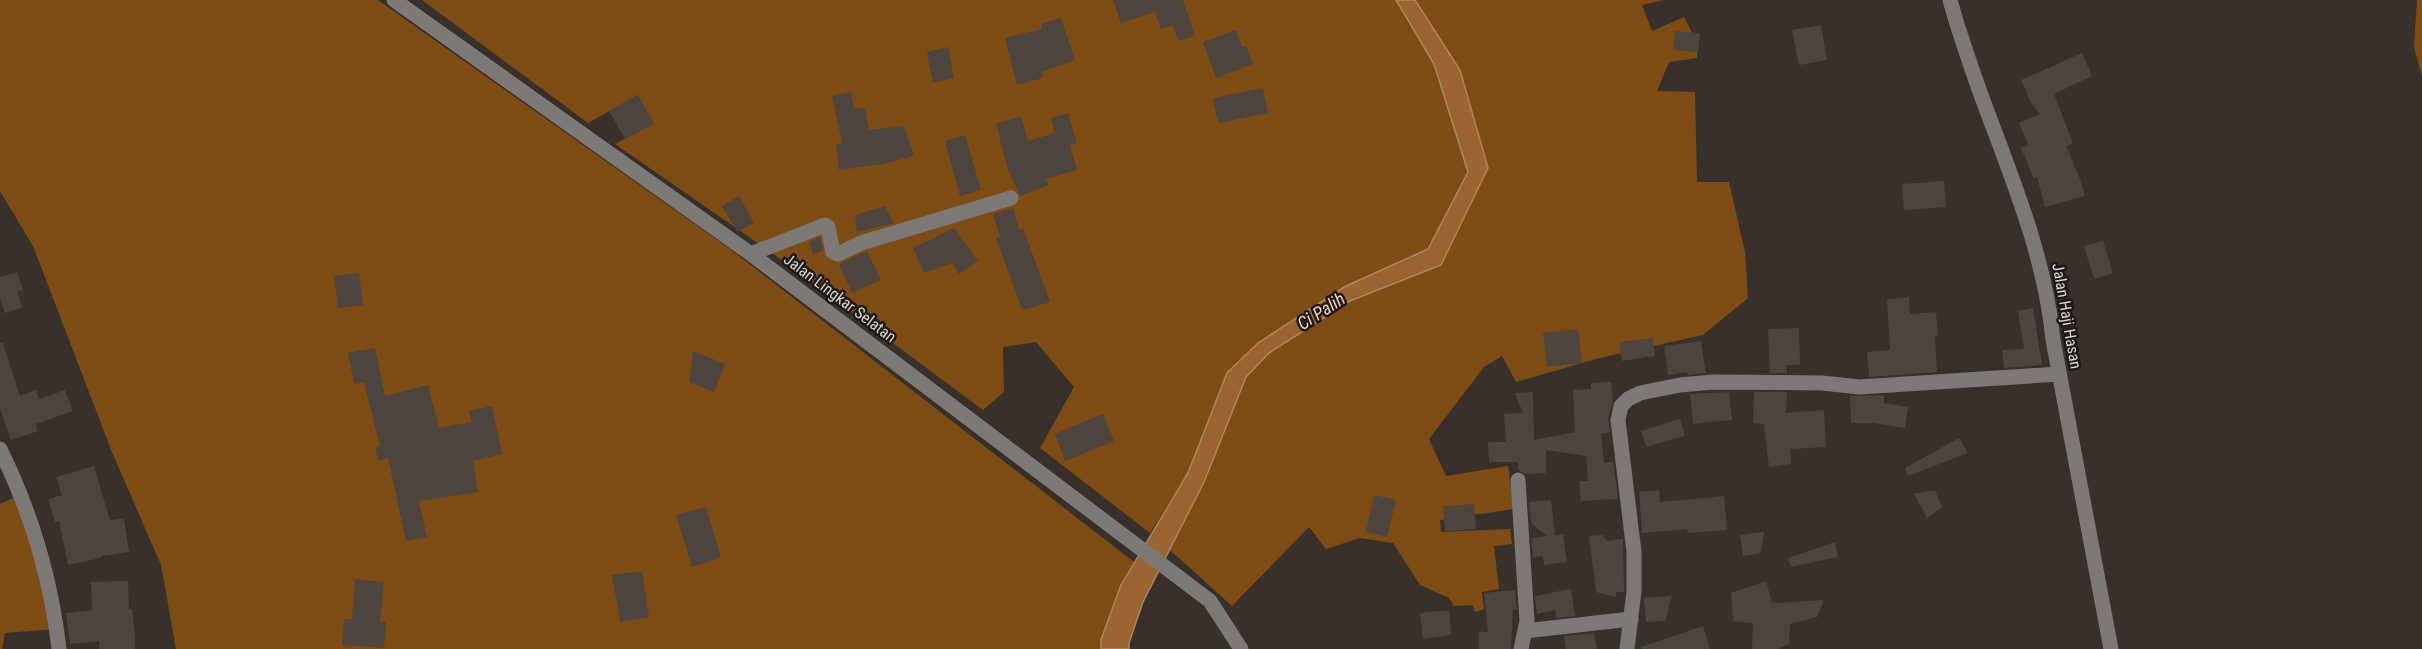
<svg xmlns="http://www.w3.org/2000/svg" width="2422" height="649" font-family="'Roboto Condensed',sans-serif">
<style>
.forest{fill:#7f4c15}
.water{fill:#9a6532;stroke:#ad8762;stroke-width:1.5}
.building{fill:#4d453e}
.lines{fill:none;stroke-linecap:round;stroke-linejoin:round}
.minor{stroke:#7d7976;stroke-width:15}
.labels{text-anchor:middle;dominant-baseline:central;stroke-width:5;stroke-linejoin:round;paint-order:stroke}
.street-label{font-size:16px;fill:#dad5d1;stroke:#1d1916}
.water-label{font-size:18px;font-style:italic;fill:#f5d5ba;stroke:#1d1916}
</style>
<rect width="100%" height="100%" fill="#38302a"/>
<!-- forest -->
<g class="forest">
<path d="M0 0H378L730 249 1134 562 1121 585 1101 640V649H176L161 565 112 452 33 246 0 191Z"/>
<path d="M422 0H1396L1434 64 1468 172 1428 249 1344 287 1258 343 1227 373 1188 473 1150 533 1040 448 1074 387 1036 342 1003 347 1004 392 983 410 772 253 615 144 653 124 638 95 588 123Z"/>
<path d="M1415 0H1663L1642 5 1652 31 1684 17 1697 42V58L1669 62 1657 91 1695 92 1697 182H1729L1745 252 1748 298 1703 335 1596 359 1516 382 1502 356 1484 367 1429 439 1446 476 1508 466 1514 509 1440 520 1441 532 1510 529 1512 544 1494 546 1499 589 1482 592 1484 609 1475 612 1473 605 1454 606 1449 598 1420 585 1393 543 1360 538 1326 549 1309 527 1232 606 1170 550 1204 482 1246 377 1269 353 1350 301 1441 265 1488 168 1460 70Z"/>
<path d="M2417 0H2422V76L2414 47Z"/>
<path d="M13 498 53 582 57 629 5 633 2 649H0V504Z"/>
</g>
<!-- water -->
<path class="water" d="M1396 0H1415L1460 70 1488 168 1441 265 1350 301 1269 353 1246 377 1204 482 1143 602 1129 643V649H1101V640L1121 585 1188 473 1227 373 1258 343 1344 287 1428 249 1468 172 1434 64Z"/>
<!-- building -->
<g class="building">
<path d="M1113 0H1183L1195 36 1178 41 1173 25 1161 29 1155 12 1121 23Z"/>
<path d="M1061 18 1075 60 1042 72 1043 78 1017 85 1005 38 1042 29 1041 24Z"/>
<path d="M1821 25 1827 60 1799 65 1792 30Z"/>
<path d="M1236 30 1242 47 1246 46 1253 64 1216 78 1203 42Z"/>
<path d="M1675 31 1700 33 1698 52 1673 50Z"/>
<path d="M948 47 954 78 933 83 927 52Z"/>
<path d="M2082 53 2092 76 2054 94 2073 143 2066 146 2079 176 2085 196 2045 207 2037 177 2034 179 2021 148 2028 145 2019 123 2040 114 2031 103 2021 80Z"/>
<path d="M1263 88 1268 113 1218 123 1213 98Z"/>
<path d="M851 92 854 109 865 108 869 130 904 126 914 156 883 164 839 170 836 144 842 143 832 96Z"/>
<path d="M638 95 654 124 625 139 609 111Z"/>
<path d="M1068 113 1077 143 1070 145 1077 170 1046 179 1049 185 1020 196 1007 167 996 124 1021 116 1028 141 1055 133 1051 118Z"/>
<path d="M965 135 981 190 960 196 945 141Z"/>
<path d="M1944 181 1946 207 1904 210 1902 184Z"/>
<path d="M739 196 754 223 737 232 722 206Z"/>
<path d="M885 206 894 223 857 232 855 215Z"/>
<path d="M1013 208 1019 230 1023 228 1050 302 1027 309H1022L996 238 1000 237 993 214Z"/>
<path d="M954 228 978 261 959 274 952 263 924 273 913 248Z"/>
<path d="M820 237 823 250 813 254 809 242Z"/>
<path d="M2103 241 2113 273 2094 279 2084 246Z"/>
<path d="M867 251 881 280 852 293 839 264Z"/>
<path d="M17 272 23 290 17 292 22 308 5 313 0 299V277Z"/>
<path d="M359 273 363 305 338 308 334 276Z"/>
<path d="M1909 297 1910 314 1936 312 1938 336H1935L1937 372 1869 377 1867 352 1890 350 1887 299Z"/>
<path d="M2033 308 2042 365 2004 368 2002 350 2024 349 2018 311Z"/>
<path d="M1799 328 1800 365H1787V373H1770L1768 329Z"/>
<path d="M1578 329 1582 363 1547 367 1543 333Z"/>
<path d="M1653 338 1655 356 1622 361 1619 342Z"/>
<path d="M1701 341 1706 373 1688 375 1687 372 1668 375 1664 346Z"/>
<path d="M0 343H3L20 396 36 390 39 399 65 390 73 411 36 424 38 431 11 440 0 408Z"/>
<path d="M375 348 385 396 428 385 439 428 472 422 469 411 492 406 502 454 473 461 478 492 419 501 427 537 406 541 388 458 379 461 375 448 380 446 364 382 354 384 348 353Z"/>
<path d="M693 351 725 364 714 392 689 382Z"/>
<path d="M1611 382 1613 402 1608 418 1610 432 1601 434 1604 463 1613 462 1618 499 1581 501 1579 481H1588L1586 456 1546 450V473L1525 474 1518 470V462H1489L1488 442H1506L1504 414 1523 413 1515 393 1533 392 1534 440 1575 432 1573 390 1591 389V383Z"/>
<path d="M1729 392 1732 420 1693 424 1690 394Z"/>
<path d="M1754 392H1787L1786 413 1824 410 1826 447 1790 449 1791 464 1769 467 1764 424 1753 423Z"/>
<path d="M1884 395V403L1908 407 1905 428 1874 423H1851L1850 396Z"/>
<path d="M1103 414 1114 441 1065 461 1055 434Z"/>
<path d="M1680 419 1685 436 1646 447 1641 431Z"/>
<path d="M1959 438 1968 453 1908 476 1905 468Z"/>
<path d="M94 466 110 520 124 518 129 552 101 556V558L68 565 59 521 55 522 48 499 62 495 56 477Z"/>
<path d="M1659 490 1660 502 1724 496 1727 530 1688 533 1687 529 1642 533 1639 492Z"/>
<path d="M1935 490 1942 507 1927 518 1914 494Z"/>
<path d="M1374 495 1396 500 1387 537 1366 532Z"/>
<path d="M1551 500 1555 535 1563 534 1567 562 1544 565 1543 556 1533 557 1531 538 1547 536 1531 523 1529 502Z"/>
<path d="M1474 504 1476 529 1445 531 1443 506Z"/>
<path d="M706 507 721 558 692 567 676 515Z"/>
<path d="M1764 532 1761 553 1743 556 1740 535Z"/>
<path d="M1603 535 1607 541 1623 539 1624 590V592H1616V597L1596 592 1589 536Z"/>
<path d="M1835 542 1838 557 1791 567 1788 558Z"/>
<path d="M642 571 649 617 620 622 612 575Z"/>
<path d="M355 579 384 582 380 622H386L384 648 342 645 344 619H352Z"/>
<path d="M128 581 129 609H132L135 634V649H99V641L70 644 66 613 92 610 91 582Z"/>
<path d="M1766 581 1772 603 1824 600 1817 617 1790 624 1789 644 1778 649H1752L1753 623 1733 621 1731 593Z"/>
<path d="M1571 589 1575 616 1556 618 1555 610 1537 614 1535 596Z"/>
<path d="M1515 590 1517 610H1513L1511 649H1479V632H1488L1484 593Z"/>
<path d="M1672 596 1665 621 1646 622 1644 598Z"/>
<path d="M1449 610 1451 635 1423 639 1420 613Z"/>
<path d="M1703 626 1710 649H1642L1641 647Z"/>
<path d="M1594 633 1597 649H1566L1564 636Z"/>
</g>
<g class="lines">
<!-- minor -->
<g class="minor">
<path d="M394 0 751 254 1210 601 1241 649"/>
<path d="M1950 0 1956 21C1965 49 1974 76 1984 103 2013 181 2045 257 2053 340L2111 649"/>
<path d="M751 254 825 225 828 227 833 252 838 254 861 243 1011 198"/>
<path d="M0 449C31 512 51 579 59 649"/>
<path d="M1518 480 1527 621 1521 649"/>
<path d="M1525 631 1631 619"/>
<path d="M1627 649 1634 591V552L1618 420 1621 406 1628 399 1640 393 1680 385 1713 382 1822 383 1860 387 2059 374"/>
</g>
</g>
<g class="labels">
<!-- street labels -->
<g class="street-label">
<text transform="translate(840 298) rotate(37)">Jalan Lingkar Selatan</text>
<text transform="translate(2067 316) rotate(80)">Jalan Haji Hasan</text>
</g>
<!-- water labels -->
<g class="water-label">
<text transform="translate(1321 311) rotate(-33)">Ci Palih</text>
</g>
</g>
</svg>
